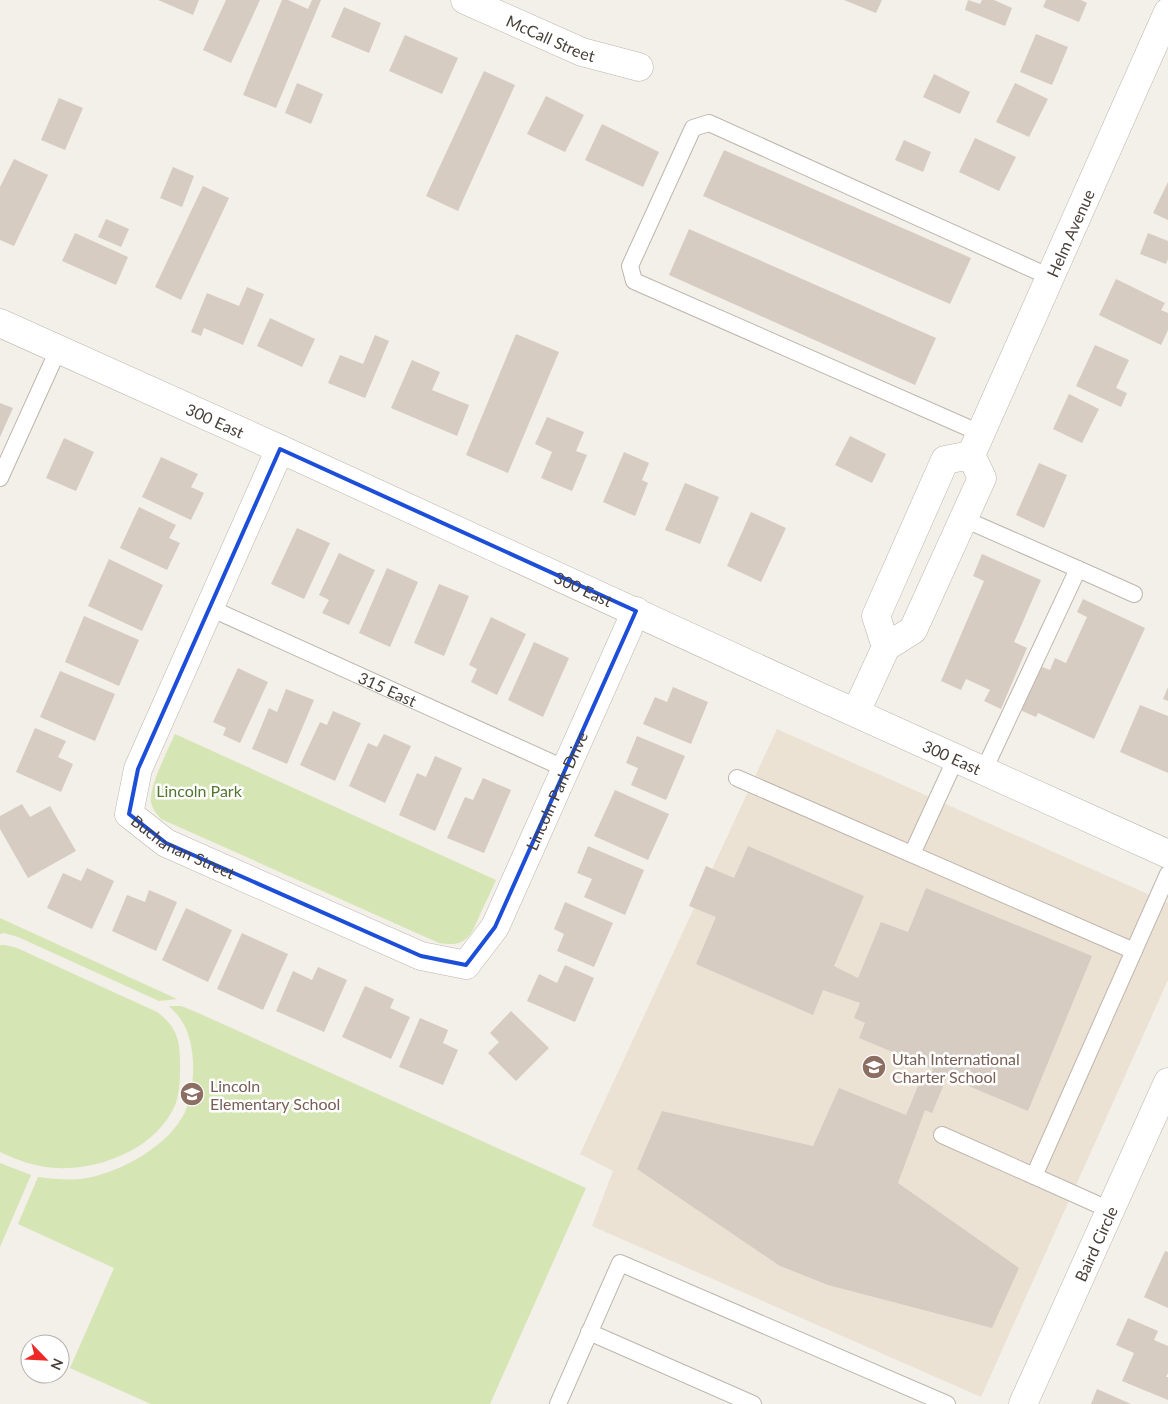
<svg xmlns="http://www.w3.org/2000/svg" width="1168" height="1404" font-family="Lato,sans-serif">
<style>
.education{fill:#ece2d4}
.green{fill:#d6e5b4}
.building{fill:#d7ccc2}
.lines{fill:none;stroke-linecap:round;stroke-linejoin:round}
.service-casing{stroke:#beb5ac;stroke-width:18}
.minor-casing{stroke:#beb5ac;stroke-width:29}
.tertiary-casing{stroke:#beb5ac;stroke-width:29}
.service{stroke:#fff;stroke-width:16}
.minor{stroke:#fff;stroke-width:28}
.tertiary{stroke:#fff;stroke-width:28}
.marked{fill:none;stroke:#1d4ed8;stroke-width:4;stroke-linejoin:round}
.labels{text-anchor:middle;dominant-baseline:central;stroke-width:5;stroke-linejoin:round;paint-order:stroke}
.street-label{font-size:16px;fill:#473f38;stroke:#fff}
.park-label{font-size:16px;fill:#53752e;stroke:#fff}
.education-label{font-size:16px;fill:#785e54;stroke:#fff;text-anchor:start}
</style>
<rect width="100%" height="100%" fill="#f3efe9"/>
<!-- education -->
<path class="education" d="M777 729 1168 903V980L981 1397 592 1226 613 1171 580 1154Z"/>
<!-- green -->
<g class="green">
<path d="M175 734 496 880C491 891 486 902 481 912 471 935 468 948 439 943L161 819C158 815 152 809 151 802 149 786 168 750 175 734Z"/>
<path d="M0 918 177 999 159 1001 18 937 4 933 0 934Z"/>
<path d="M0 945H5L17 948 157 1012C177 1027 180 1040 180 1065 180 1078 180 1090 176 1103 157 1149 101 1170 55 1168 36 1167 17 1160 0 1152Z"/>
<path d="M169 1006H181L196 1012 586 1188 490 1404H151L70 1368 114 1268 18 1224 38 1177C54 1179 71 1181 87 1178 121 1172 170 1145 185 1112 190 1101 192 1087 193 1075 194 1056 191 1032 179 1017 176 1013 172 1009 169 1006Z"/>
<path d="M0 1163 31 1175 0 1247Z"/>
</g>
<!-- building -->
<g class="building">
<path d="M158 0H199L193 15Z"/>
<path d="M226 0H260L231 63 203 50Z"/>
<path d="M282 0H288L308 9 312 0H321L276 108 243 95Z"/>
<path d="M844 0H882L876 13Z"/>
<path d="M968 0 980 4 982 0H994L1012 8 1005 26 965 10Z"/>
<path d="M1046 0H1081L1087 3 1079 22 1043 7Z"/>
<path d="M344 7 381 23 369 53 331 37Z"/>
<path d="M1036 34 1068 47 1052 85 1020 72Z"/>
<path d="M405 35 458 58 442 94 389 71Z"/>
<path d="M484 71 515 85 458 211 426 196Z"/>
<path d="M934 74 970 92 960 114 923 97Z"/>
<path d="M297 83 323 94 311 124 285 113Z"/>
<path d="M1015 83 1048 99 1029 137 996 122Z"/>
<path d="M546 96 584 115 565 152 527 134Z"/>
<path d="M59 98 83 108 65 150 41 140Z"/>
<path d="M602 124 659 152 643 187 585 160Z"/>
<path d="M975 138 1016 157 999 191 959 172Z"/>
<path d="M904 140 931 152 923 172 895 160Z"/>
<path d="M724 150 971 258 950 304 703 196Z"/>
<path d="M14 159 48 175 14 246 0 240V187Z"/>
<path d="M173 167 194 176 182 207 160 198Z"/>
<path d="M1168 182V220L1153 213Z"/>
<path d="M203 186 229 198 181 300 155 287Z"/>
<path d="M106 219 129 229 121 247 98 237Z"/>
<path d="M689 229 936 338 915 385 669 275Z"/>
<path d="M75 233 128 257 116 285 62 261Z"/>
<path d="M1148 233 1168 241V259L1166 264 1140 254Z"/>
<path d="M1116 279 1165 303 1161 310 1168 313V330L1161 345 1099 315Z"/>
<path d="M247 287 264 294 243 345 204 328 201 336 191 332 207 293 239 306Z"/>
<path d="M270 318 315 339 302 367 257 346Z"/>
<path d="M516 334 559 352 508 473 466 455Z"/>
<path d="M375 335 389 341 365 398 328 383 340 355 363 364Z"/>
<path d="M1095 345 1129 360 1116 388 1127 393 1121 407 1076 386Z"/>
<path d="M412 360 440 372 432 390 469 405 457 436 391 408Z"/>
<path d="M1069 394 1099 409 1082 443 1053 429Z"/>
<path d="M0 403 13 408 0 437Z"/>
<path d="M547 417 584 432 576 451 587 455 572 491 541 478 552 452 535 444Z"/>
<path d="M850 436 886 454 872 483 835 465Z"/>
<path d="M64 438 94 452 76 491 46 478Z"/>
<path d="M624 452 649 463 642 480 648 483 635 516 603 502Z"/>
<path d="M161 457 198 474 191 487 204 493 191 520 142 497Z"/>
<path d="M1039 463 1067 475 1044 528 1016 515Z"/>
<path d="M685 483 719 497 700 544 665 530Z"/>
<path d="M139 507 176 525 169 538 180 543 167 570 120 548Z"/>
<path d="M751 512 786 528 761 582 727 566Z"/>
<path d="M297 528 330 543 304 599 271 584Z"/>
<path d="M339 553 375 570 349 625 322 613 329 600 319 595Z"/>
<path d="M982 554 1041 580 1014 642 1027 648 1001 709 984 701 990 690 966 679 961 690 941 681 984 581 973 576Z"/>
<path d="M109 559 163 585 142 631 88 606Z"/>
<path d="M387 568 418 582 390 647 359 633Z"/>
<path d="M439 584 469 596 444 656 414 643Z"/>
<path d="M1083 599 1145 628 1094 739 1038 713 1036 717 1020 710 1040 666 1050 670 1055 658 1066 663 1087 617 1077 612Z"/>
<path d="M84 616 139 640 119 686 65 662Z"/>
<path d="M491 617 526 634 497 695 471 682 477 669 469 665Z"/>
<path d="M534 642 569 658 543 717 508 700Z"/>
<path d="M238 668 268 682 240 743 223 735 226 728 213 722Z"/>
<path d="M60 671 115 694 95 741 40 717Z"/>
<path d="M673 687 708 702 691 744 643 724 655 697 667 702Z"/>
<path d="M1168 687V701L1163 699Z"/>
<path d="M286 689 314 700 287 764 252 749 269 708 277 712Z"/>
<path d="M1140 705 1168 716V773L1120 752Z"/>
<path d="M333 711 361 723 335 781 300 765 320 722 327 725Z"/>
<path d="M35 728 66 741 58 757 73 764 61 792 16 772Z"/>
<path d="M384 734 411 746 385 803 349 786 368 743 377 747Z"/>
<path d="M637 736 685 756 666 800 631 785 638 768 626 763Z"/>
<path d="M435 756 462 768 435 831 399 815 417 773 426 777Z"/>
<path d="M483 778 511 790 484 853 447 838 465 797 473 800Z"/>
<path d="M615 790 669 814 648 860 594 836Z"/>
<path d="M22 804 30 817 50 806 76 851 28 878 0 829V816Z"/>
<path d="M588 846 644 870 625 915 584 897 592 879 577 873Z"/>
<path d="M748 846 864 896 834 966 858 978 881 922 908 932 926 888 1092 956 1028 1111 947 1077 932 1113 925 1110 898 1183 1019 1268 992 1328 828 1285 780 1266 637 1169 662 1111 813 1146 839 1088 906 1115 920 1081 927 1084 933 1069 859 1038 865 1023 854 1018 860 1003 823 990 813 1015 696 964 716 917 689 906 706 866 734 878Z"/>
<path d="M87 868 114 881 92 929 47 908 63 873 81 881Z"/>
<path d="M149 890 177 902 156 951 112 931 127 895 145 902Z"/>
<path d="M565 902 613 923 594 967 557 951 564 934 554 929Z"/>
<path d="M186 908 232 930 208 982 162 960Z"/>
<path d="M242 933 288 954 263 1010 217 989Z"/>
<path d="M565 965 594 978 575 1022 527 1001 539 974 557 983Z"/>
<path d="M318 967 347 980 324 1032 276 1011 293 971 312 980Z"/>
<path d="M365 986 394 999 390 1008 410 1017 391 1059 342 1037Z"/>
<path d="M511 1011 549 1048 516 1081 488 1053 499 1042 490 1033Z"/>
<path d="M420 1018 448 1030 443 1043 458 1050 443 1085 399 1067Z"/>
<path d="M1165 1251 1168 1252V1308L1144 1297Z"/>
<path d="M1128 1318 1158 1331 1154 1340 1168 1346V1373L1166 1377H1168V1400L1122 1381 1134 1353 1116 1345Z"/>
<path d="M1097 1389 1131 1404H1091Z"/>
</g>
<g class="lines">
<!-- service casing -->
<g class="service-casing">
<g id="service">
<path d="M980 433 634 281 630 266 693 128 709 123 1050 277"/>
<path d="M0 478 58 350"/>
<path d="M964 519 1078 569 984 770"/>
<path d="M1078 569 1134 594"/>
<path id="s1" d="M210 608 566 769"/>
<path d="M737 778 1134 951"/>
<path d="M912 854 956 758"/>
<path d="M942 1135 1034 1176"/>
<path d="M1110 1210 1034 1176 1168 874"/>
<path d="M589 1332 753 1404"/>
<path d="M558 1404 620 1263 947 1404"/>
</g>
</g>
<!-- minor casing -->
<g class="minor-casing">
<g id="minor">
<path id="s2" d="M465 0 582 52 639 67"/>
<path id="s3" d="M280 449 138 769 129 814 166 843 421 956 466 965 495 927 636 611"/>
<path d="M886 647 876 616 945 460 971 455"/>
<path id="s4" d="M856 712 886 647 913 630 982 478 971 455 1168 12"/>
<path id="s5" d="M1023 1404 1168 1082"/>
</g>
</g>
<!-- tertiary casing -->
<g class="tertiary-casing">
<g id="tertiary">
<path id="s6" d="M0 323 280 449 818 696 1168 854"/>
</g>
</g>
<!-- service -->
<use href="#service" class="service"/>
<!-- minor -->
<use href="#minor" class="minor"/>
<!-- tertiary -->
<use href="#tertiary" class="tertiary"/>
</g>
<!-- marked area -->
<path class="marked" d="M280 449 636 611 495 927 466 965 421 956 166 843 129 814 138 769Z"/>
<!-- icons -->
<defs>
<g id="school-disc" transform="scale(1.25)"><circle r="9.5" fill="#8d6e63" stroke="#fff"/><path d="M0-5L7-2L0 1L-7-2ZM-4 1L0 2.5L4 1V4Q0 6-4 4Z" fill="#fff"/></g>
</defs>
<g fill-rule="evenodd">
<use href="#school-disc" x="874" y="1067"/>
<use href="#school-disc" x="192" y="1094"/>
</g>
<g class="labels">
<!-- street labels -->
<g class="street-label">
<text stroke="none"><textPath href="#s2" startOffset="94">McCall Street</textPath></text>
<text stroke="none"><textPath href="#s4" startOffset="539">Helm Avenue</textPath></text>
<text stroke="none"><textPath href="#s6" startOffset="236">300 East</textPath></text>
<text stroke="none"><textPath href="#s6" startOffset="641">300 East</textPath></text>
<text stroke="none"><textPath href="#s1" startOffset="195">315 East</textPath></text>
<text stroke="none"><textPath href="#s6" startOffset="1046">300 East</textPath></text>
<text stroke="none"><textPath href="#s3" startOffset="965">Lincoln Park Drive</textPath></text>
<text stroke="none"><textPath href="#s3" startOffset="460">Buchanan Street</textPath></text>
<text stroke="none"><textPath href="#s5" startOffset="176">Baird Circle</textPath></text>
</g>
<!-- park labels -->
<g class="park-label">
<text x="199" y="790">Lincoln Park</text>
</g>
<!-- education labels -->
<g class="education-label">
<text x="892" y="1058">Utah International<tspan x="892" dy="18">Charter School</tspan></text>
<text x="210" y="1085">Lincoln<tspan x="210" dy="18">Elementary School</tspan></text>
</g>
</g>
<!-- north arrow -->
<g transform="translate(45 1359) rotate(114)"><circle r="24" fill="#ffffff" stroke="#b5b2af"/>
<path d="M0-4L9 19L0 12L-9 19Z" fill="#ed2927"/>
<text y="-8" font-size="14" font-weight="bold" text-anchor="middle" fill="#473f38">N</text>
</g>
</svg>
